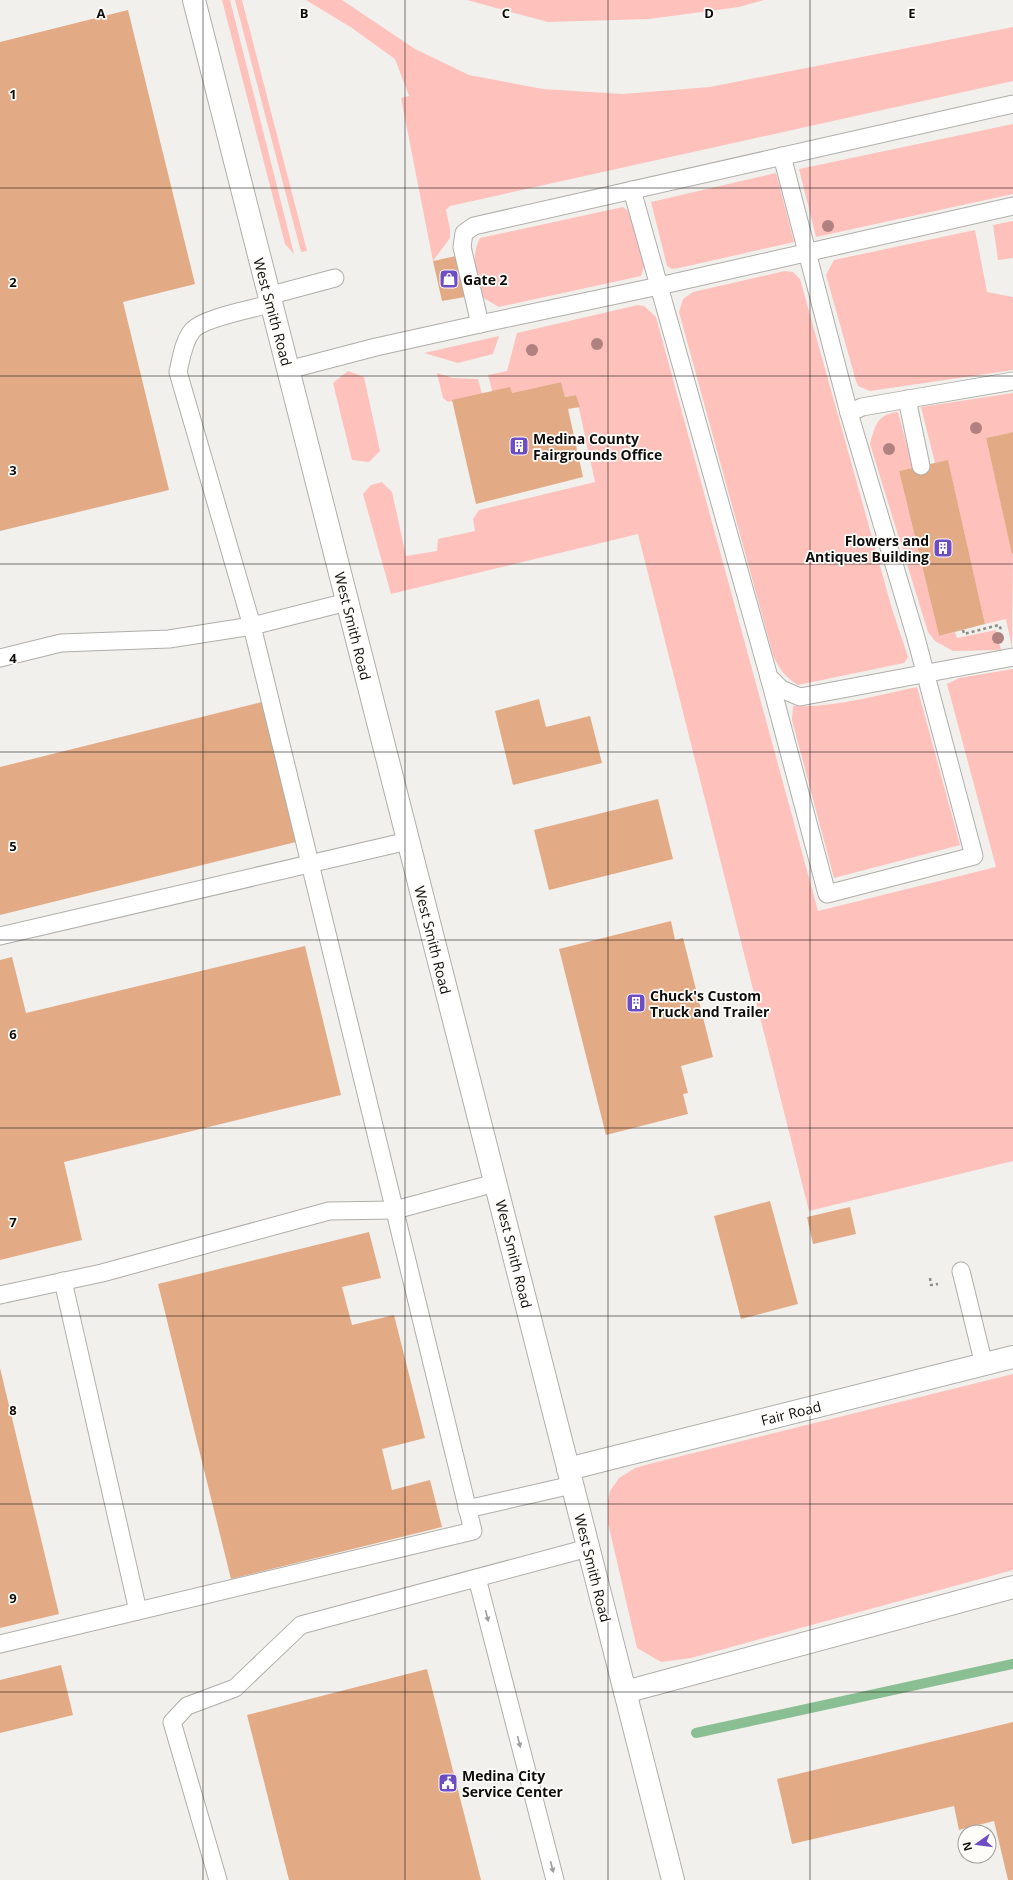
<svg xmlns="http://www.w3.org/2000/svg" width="1013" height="1880" font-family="'Open Sans',sans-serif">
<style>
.green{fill:#fec1bc}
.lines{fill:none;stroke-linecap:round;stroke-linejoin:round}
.stream{stroke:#8abf93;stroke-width:10}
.building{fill:#e3ab85}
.lane-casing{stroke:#afaeaa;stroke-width:19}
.street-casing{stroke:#afaeaa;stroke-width:24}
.secondary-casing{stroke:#afaeaa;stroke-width:24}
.path{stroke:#8e8d8a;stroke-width:2.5;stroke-dasharray:3 3;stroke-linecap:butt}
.lane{stroke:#fff;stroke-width:17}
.street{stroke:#fff;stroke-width:22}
.secondary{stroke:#fff;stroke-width:22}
.tree{fill:#af8280}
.oneway{fill:#9f9e9e}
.grid{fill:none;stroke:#0e0d0c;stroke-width:1;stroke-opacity:0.55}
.labels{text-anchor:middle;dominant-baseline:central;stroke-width:3.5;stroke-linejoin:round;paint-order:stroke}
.poi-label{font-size:14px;font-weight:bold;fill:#0e0d0c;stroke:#fffdf9;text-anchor:start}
.street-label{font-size:14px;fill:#0e0d0c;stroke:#fffdf9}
.grid-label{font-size:13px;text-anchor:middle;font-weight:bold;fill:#0e0d0c;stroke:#fffdf9;stroke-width:3.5;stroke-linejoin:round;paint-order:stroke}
</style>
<rect width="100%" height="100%" fill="#f1f0ec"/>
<!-- green -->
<g class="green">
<path d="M222 0H230L294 254 285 244Z"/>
<path d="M235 0H242L307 251 301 252Z"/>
<path d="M306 0H342L415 49 469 75 543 89 623 94 710 87 1013 27V81L450 206 446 210 450 229V238L433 261 401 98 409 96 395 59 352 28Z"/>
<path d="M467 0H764L739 7 649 19 548 22Z"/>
<path d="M1013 124V194L816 237 799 169Z"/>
<path d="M776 173 794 242 679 268 672 269 667 266 651 202Z"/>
<path d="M623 207 628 211 631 219 644 266 641 276 499 307 480 296C476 276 470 257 480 238Z"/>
<path d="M1013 221V258L998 260 993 225Z"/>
<path d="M975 230 987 292 1013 297V370L870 391 858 386 856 381 826 275 834 260Z"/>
<path d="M785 271 793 272 800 279 892 609 908 657 904 663 798 685C785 677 779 669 773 655L679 312 683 299 693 292Z"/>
<path d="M638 305 644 306 656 317 818 911 996 867 947 684 959 678 1013 669V1161L809 1211 638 534 391 594 363 494 371 485 382 482 392 492 406 556 437 551 438 539 475 531 473 519 479 510 595 482 576 395 565 397 561 382 512 393 492 391 488 375 507 371 517 333Z"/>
<path d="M499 336 493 354 458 363 424 353Z"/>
<path d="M348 371 364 377 380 451 369 462 352 460 333 383Z"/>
<path d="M437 373 453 378 478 379 482 394 448 402 443 398Z"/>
<path d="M1013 393V432L986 438 1013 556 1012 648 1006 619 985 624 948 461 935 463 921 407Z"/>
<path d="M898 412 913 468 899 471 939 636 955 632 957 638 996 630 1001 650 953 651 935 641 928 632 870 444C875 426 877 414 898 412Z"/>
<path d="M917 687 960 845 834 878 792 720 793 706C835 708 877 695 917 687Z"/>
<path d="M1013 1374V1570L691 1658 661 1662 637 1648 608 1523V1501L610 1491 619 1478 635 1468 653 1463Z"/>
</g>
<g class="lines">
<!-- stream -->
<path class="stream" d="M696 1733 1013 1664"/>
</g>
<!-- building -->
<g class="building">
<path d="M128 10 195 284 123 302 169 490 0 531V42Z"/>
<path d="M456 256 465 297 442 301 433 261Z"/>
<path d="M561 382 565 397 576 395 580 407 568 409 583 477 476 504 452 400 510 387 512 393Z"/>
<path d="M1013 432V554H1012L986 438Z"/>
<path d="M948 460 985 624 939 636 899 471Z"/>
<path d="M539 699 546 727 590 716 602 763 513 785 495 711Z"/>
<path d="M262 702 296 842 0 915V767Z"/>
<path d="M658 799 673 859 549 890 534 830Z"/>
<path d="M671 921 675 940 683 938 713 1057 681 1066 688 1093 683 1094 688 1114 606 1135 559 949Z"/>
<path d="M305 946 341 1095 64 1162 82 1240 0 1260V960L12 957 26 1013Z"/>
<path d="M770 1201 798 1304 741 1319 714 1216Z"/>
<path d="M850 1207 856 1234 813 1244 807 1217Z"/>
<path d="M369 1232 381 1278 342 1287 352 1325 394 1315 425 1438 382 1449 392 1490 430 1480 442 1527 231 1579 158 1284Z"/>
<path d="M0 1368 59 1614 0 1628Z"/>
<path d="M61 1665 73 1715 0 1733V1680Z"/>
<path d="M427 1669 481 1880H289L247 1715Z"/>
<path d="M1013 1722V1880H1008L994 1821 959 1830 954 1806 792 1844 777 1779Z"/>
</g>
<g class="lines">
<!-- lane casing -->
<g class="lane-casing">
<g id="lane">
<path d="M1013 104 474 226 464 233 462 247 480 324 659 286 1013 206"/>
<path d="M632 190 769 677 781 689 800 697 1013 657"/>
<path d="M268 296 335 278"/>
<path d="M288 370 376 347 480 324"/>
<path d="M907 399 921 466"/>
<path d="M849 413 862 407 1013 381"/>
<path d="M0 658 61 643 169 639 252 626 347 602"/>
<path d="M769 677 827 894 974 856 916 638 849 413 782 156"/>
<path d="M0 936 408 841"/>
<path d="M961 1271 984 1365"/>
<path d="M63 1281 138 1611"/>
<path d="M0 1295 102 1273 329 1211 395 1210 495 1183"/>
<path d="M467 1509 572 1485"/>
<path d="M477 1578 555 1880"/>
<path d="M0 1644 473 1531 252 626 178 372C181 360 183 342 192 331 202 318 253 309 270 304"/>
<path d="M218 1880 172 1722 187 1706 235 1688 301 1625 588 1548"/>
</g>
</g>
<!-- street casing -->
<g class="street-casing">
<g id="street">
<path d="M568 1469 1013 1357"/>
<path d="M625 1692 1013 1587"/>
</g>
</g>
<!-- secondary casing -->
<g class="secondary-casing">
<path id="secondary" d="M194 0 673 1880"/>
</g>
<!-- path -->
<g class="path">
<path d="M963 630 964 634 999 625 1002 632"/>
<path d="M930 1278 931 1285 938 1284"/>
</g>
<!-- lane -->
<use href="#lane" class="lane"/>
<!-- street -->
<use href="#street" class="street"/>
<!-- secondary -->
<use href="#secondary" class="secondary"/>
</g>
<!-- trees -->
<g class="tree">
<circle cx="828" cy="226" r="6"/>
<circle cx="597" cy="344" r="6"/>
<circle cx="532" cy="350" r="6"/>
<circle cx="976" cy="428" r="6"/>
<circle cx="889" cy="449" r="6"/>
<circle cx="998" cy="638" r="6"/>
</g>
<!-- one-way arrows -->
<defs><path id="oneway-solid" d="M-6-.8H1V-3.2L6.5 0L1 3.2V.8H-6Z"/></defs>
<g class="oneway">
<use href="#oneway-solid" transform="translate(487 1616) rotate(76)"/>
<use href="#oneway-solid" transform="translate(519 1742) rotate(76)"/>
<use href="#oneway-solid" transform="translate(552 1867) rotate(76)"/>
</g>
<!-- grid -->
<path class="grid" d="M203 0V1880M405 0V1880M608 0V1880M810 0V1880M0 188H1013M0 376H1013M0 564H1013M0 752H1013M0 940H1013M0 1128H1013M0 1316H1013M0 1504H1013M0 1692H1013"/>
<!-- icons -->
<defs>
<g id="shop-square" transform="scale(1)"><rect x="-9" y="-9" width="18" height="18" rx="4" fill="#6c4dc6" stroke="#fffdf9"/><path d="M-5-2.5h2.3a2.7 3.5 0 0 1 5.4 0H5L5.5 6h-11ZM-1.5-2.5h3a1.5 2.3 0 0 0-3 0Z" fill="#fff"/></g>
<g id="building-square" transform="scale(1)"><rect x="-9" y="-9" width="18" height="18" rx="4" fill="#6c4dc6" stroke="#fffdf9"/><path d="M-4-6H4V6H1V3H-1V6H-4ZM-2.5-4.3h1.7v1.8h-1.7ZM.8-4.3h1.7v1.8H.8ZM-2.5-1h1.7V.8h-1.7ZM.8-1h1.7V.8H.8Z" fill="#fff"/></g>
<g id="civic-square" transform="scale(1)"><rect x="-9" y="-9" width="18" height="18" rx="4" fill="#6c4dc6" stroke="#fffdf9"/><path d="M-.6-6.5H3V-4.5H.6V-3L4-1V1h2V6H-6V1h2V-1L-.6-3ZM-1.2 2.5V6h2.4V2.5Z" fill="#fff"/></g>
</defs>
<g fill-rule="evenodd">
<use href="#shop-square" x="449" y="279"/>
<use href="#building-square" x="519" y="446"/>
<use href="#building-square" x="943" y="548"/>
<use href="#building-square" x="636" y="1003"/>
<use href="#civic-square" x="448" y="1783"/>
</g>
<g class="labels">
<!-- poi labels -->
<g class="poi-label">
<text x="463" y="279">Gate 2</text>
<text x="533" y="438">Medina County<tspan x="533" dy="16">Fairgrounds Office</tspan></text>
<text x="929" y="540" text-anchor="end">Flowers and<tspan x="929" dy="16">Antiques Building</tspan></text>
<text x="650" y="995">Chuck's Custom<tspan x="650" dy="16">Truck and Trailer</tspan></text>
<text x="462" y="1775">Medina City<tspan x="462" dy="16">Service Center</tspan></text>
</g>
<!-- street labels -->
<g class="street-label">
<text transform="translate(273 312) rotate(75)">West Smith Road</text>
<text transform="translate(353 626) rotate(76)">West Smith Road</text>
<text transform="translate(433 940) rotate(76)">West Smith Road</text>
<text transform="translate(514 1254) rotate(76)">West Smith Road</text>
<text transform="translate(791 1413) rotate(-14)">Fair Road</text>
<text transform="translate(593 1568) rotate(76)">West Smith Road</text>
</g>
</g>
<g class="grid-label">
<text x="101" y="18">A</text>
<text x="304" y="18">B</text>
<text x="506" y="18">C</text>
<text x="709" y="18">D</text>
<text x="912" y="18">E</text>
<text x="13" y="99">1</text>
<text x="13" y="287">2</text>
<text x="13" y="475">3</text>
<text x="13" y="663">4</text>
<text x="13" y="851">5</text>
<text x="13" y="1039">6</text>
<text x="13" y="1227">7</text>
<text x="13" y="1415">8</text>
<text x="13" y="1603">9</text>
</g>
<!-- north arrow -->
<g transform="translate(977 1844) rotate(256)"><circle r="19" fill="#fffdf9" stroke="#9f9d9a"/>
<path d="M0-3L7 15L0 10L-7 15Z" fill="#6c4dc6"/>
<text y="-6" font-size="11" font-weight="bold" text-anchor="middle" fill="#0e0d0c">N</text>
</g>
</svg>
